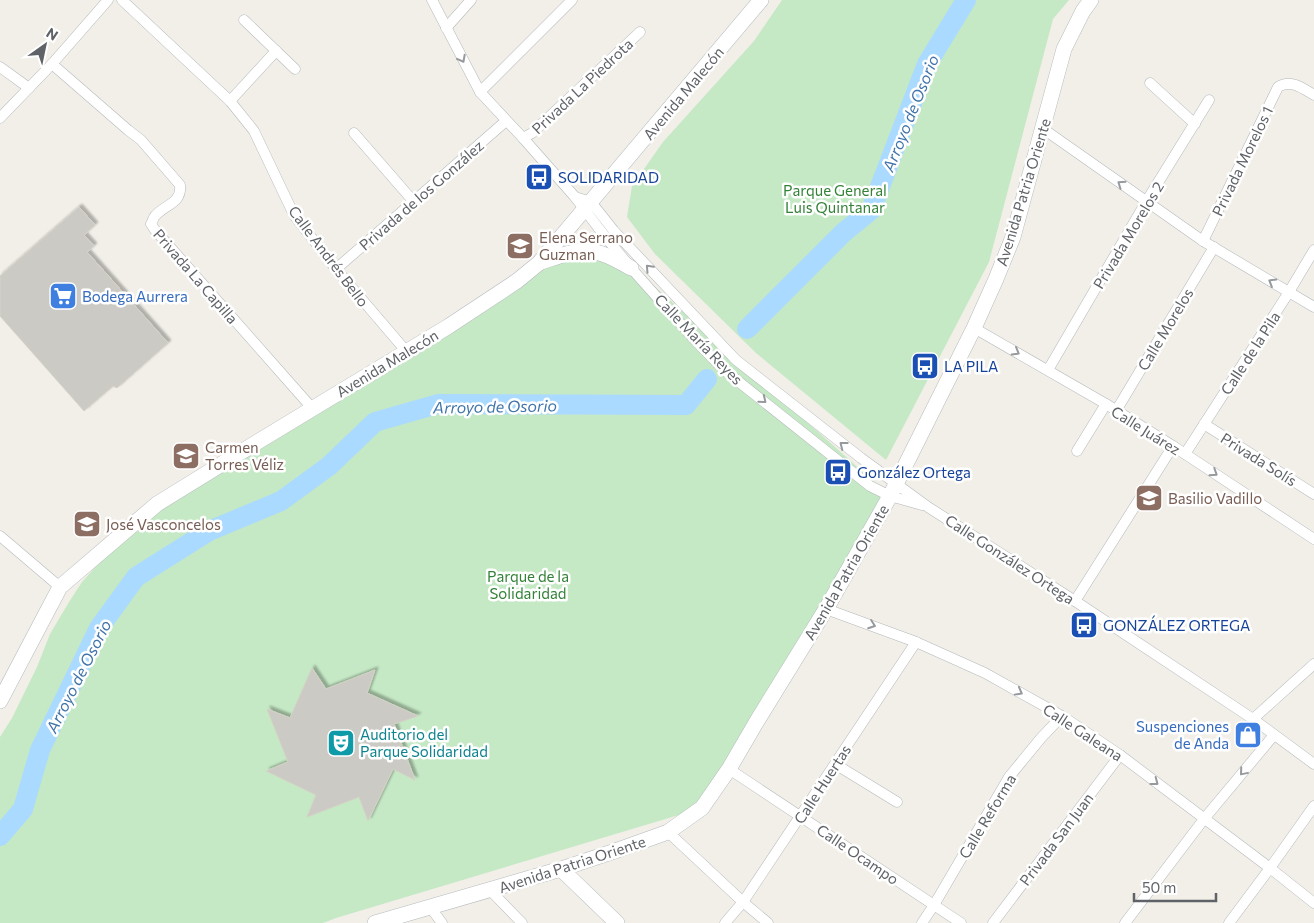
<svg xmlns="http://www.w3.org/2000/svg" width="1314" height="923" font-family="Commissioner,sans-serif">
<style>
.green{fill:#c5e8c5}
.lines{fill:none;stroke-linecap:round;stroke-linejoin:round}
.river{stroke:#aadaff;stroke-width:20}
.building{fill:#cccac5;stroke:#d6d1c6;filter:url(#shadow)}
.street-casing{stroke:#b5b8bc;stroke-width:11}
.secondary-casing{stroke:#b6babf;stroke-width:16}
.street{stroke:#fff;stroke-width:10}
.secondary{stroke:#fff;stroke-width:15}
.oneway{stroke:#979a9d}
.labels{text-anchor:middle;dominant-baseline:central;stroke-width:5;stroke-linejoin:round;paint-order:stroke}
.street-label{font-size:15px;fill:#5f6368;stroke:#fff}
.transit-label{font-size:15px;fill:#164399;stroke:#fff;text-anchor:start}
.park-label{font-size:15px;fill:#348238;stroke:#fff}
.education-label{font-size:15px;fill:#785e54;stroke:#fff;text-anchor:start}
.shop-label{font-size:15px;fill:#366cbe;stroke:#fff;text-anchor:start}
.culture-label{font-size:15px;fill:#0d838f;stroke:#fff;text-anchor:start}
.water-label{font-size:16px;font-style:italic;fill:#4174aa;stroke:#fff}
</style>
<defs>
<filter id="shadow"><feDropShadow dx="3" dy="-3" stdDeviation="1" flood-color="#0004"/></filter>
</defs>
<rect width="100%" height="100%" fill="#f1efe8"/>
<!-- green -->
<g class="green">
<path d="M782 0H1069L1053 19 989 262 886 460 756 353 655 254 627 217 632 186 663 142 754 41Z"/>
<path d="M587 251 626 261 890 496 702 808 336 918 323 923H0V737L12 718 37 667 50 634 69 602 82 582 140 518 539 263Z"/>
</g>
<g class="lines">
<!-- river -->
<g class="river">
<path d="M747 329 843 233 871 210 927 64 966 0"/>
<path d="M0 836 23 809 40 750 99 628 136 577 209 531 281 501 329 466 375 422 438 404 686 405 707 379"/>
</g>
</g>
<!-- building -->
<g class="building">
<path d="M79 207 95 225 84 235 94 246 87 252 168 343 117 388 113 386 84 411 0 316V276Z"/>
<path d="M312 668 326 689 375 670 367 693 418 716 394 724 415 780 393 769 368 821 359 797 307 817 316 795 266 771 288 762 267 709 290 718Z"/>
</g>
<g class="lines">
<!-- street casing -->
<g class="street-casing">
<g id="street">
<path d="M122 0 230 101 254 131 294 215 336 269 406 351"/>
<path d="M432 0 480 92 523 138 575 197 600 230 631 268 696 341 724 370 870 486 890 496 922 505"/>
<path d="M244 20 295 69"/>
<path d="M446 28 471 0"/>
<path d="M52 64 128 130 141 140 180 185C182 204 165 204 155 216 153 218 153 221 151 224L155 230 312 408"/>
<path d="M0 67 29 88"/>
<path d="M1150 83 1195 124"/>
<path d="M480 92 572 0"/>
<path d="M230 101 276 51"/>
<path d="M0 118 52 64 108 0"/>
<path d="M1042 128 1203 241 1314 307"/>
<path d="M354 133 414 202"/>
<path d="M523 138 532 133 640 32"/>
<path d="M575 197 591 202 614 231 736 360 861 458 928 507 1075 601 1253 719 1314 764"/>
<path d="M1203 241 1278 87C1291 79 1302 88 1314 95"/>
<path d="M336 269 506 121"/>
<path d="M974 328 1106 404 1173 446 1314 539"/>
<path d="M1048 370 1146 202 1209 100"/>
<path d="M1116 411 1214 247"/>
<path d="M1204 424 1314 494"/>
<path d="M1077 451 1106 404"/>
<path d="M1185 454 1289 292 1314 250"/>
<path d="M0 536 60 587"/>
<path d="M1075 601 1173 446"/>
<path d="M826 609 916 642 985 673 1062 716 1120 755 1270 868 1314 903"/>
<path d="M1253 719 1314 664"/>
<path d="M835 764 897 802"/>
<path d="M729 769 961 923"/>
<path d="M668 832 743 902 768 923"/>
<path d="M490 890 522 923"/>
<path d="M430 907 442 923"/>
<path d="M725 923 743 902 916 642"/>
<path d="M922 923 934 905 1009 777 1041 738 1062 716"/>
<path d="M993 923 1120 755"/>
<path d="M1125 923 1204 819 1274 735"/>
<path d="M1229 923 1270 868 1314 806"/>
</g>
</g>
<!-- secondary casing -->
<g class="secondary-casing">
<g id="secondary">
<path d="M541 262C554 258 573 250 587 251 602 251 618 261 631 268"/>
<path d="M0 701 60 587 157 504 259 441 449 326 517 281 539 263 761 0"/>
<path d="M561 869 617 923"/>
<path d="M375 923 561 869 615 851 668 832 702 808 729 769 757 721 826 609 890 496 974 328 996 279 1013 237 1064 49 1083 11 1091 0"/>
</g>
</g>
<!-- street -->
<use href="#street" class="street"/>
<!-- secondary -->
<use href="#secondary" class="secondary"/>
</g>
<!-- one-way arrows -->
<defs><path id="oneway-chevron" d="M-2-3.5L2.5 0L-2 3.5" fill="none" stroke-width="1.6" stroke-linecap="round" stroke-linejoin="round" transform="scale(1.25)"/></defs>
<g class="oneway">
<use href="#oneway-chevron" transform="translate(462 59) rotate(62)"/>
<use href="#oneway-chevron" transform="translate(1121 184) rotate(-145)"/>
<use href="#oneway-chevron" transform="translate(649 268) rotate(-133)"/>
<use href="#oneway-chevron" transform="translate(1272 282) rotate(-149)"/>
<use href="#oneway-chevron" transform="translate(1016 352) rotate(30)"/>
<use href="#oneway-chevron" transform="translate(763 400) rotate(39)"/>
<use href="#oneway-chevron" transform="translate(843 445) rotate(-142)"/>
<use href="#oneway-chevron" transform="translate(1214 473) rotate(33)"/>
<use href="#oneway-chevron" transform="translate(872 625) rotate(20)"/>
<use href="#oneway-chevron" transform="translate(1019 692) rotate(29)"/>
<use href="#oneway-chevron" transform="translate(1243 772) rotate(130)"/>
<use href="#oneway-chevron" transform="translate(1155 782) rotate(37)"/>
</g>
<!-- icons -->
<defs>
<g id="bus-square" transform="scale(1.4375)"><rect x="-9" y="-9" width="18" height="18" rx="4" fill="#1a4fb4" stroke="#fff"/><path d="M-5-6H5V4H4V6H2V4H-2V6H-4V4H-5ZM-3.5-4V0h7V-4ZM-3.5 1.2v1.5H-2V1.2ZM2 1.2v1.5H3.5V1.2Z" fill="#fff"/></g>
<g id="school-square" transform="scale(1.4375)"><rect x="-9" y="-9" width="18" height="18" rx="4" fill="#8d6e63" stroke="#fff"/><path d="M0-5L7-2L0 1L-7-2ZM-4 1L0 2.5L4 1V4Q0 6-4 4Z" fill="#fff"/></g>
<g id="supermarket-square" transform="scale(1.4375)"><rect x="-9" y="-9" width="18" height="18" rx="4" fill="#3f7fe0" stroke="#fff"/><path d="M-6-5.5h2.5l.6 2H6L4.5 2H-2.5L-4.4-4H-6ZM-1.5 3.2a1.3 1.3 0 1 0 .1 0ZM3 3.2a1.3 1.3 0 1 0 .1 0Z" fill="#fff"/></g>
<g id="shop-square" transform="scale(1.4375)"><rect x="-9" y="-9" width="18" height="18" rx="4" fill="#3f7fe0" stroke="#fff"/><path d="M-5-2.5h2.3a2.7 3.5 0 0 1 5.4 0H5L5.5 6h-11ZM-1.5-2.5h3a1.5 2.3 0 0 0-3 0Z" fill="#fff"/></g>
<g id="theatre-square" transform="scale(1.4375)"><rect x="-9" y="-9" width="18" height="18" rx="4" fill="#0f9aa8" stroke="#fff"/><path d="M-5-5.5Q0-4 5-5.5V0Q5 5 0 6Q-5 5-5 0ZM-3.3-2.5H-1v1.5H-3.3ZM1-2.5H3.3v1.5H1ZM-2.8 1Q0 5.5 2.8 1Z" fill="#fff"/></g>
</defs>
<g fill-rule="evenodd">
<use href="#bus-square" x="539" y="177"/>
<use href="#school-square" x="520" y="246"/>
<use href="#supermarket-square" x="63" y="296"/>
<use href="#bus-square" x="925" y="366"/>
<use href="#school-square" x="186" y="456"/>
<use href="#bus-square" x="838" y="472"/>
<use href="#school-square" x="1149" y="498"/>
<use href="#school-square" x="87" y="524"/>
<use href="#bus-square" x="1084" y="625"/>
<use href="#shop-square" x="1248" y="735"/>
<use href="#theatre-square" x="341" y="743"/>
</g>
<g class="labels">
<!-- street labels -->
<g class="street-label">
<text transform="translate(582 86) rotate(-43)">Privada La Piedrota</text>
<text transform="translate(683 93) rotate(-50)">Avenida Malecón</text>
<text transform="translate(1242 161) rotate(-64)">Privada Morelos 1</text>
<text transform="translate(1023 192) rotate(-73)">Avenida Patria Oriente</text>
<text transform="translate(421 195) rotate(-41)">Privada de los González</text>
<text transform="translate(1128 235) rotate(-59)">Privada Morelos 2</text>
<text transform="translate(329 256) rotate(53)">Calle Andrés Bello</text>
<text transform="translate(196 276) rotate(49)">Privada La Capilla</text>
<text transform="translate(1165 329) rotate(-59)">Calle Morelos</text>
<text transform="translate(699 339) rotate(46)">Calle María Reyes</text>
<text transform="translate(1250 353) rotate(-57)">Calle de la Pila</text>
<text transform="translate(387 363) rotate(-31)">Avenida Malecón</text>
<text transform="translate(1146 430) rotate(32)">Calle Juárez</text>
<text transform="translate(1259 459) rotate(32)">Privada Solís</text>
<text transform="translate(1010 559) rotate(33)">Calle González Ortega</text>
<text transform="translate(846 572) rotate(-60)">Avenida Patria Oriente</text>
<text transform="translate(1083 732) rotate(33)">Calle Galeana</text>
<text transform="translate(822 784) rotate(-57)">Calle Huertas</text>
<text transform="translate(987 816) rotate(-59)">Calle Reforma</text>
<text transform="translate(1056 839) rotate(-53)">Privada San Juan</text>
<text transform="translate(858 854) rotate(34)">Calle Ocampo</text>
<text transform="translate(572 864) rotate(-18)">Avenida Patria Oriente</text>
</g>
<!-- transit labels -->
<g class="transit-label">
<text x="558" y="177">SOLIDARIDAD</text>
<text x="944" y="366">LA PILA</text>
<text x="857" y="472">González Ortega</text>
<text x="1103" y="625">GONZÁLEZ ORTEGA</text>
</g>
<!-- park labels -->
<g class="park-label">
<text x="835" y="190">Parque General<tspan x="835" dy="17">Luis Quintanar</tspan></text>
<text x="528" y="576">Parque de la<tspan x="528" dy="17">Solidaridad</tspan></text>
</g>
<!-- education labels -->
<g class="education-label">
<text x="539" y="237">Elena Serrano<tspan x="539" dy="17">Guzman</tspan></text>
<text x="205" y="447">Carmen<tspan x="205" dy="17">Torres Véliz</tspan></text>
<text x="1168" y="498">Basilio Vadillo</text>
<text x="106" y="524">José Vasconcelos</text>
</g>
<!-- shop labels -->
<g class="shop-label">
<text x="82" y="296">Bodega Aurrera</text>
<text x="1229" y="726" text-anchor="end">Suspenciones<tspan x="1229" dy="17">de Anda</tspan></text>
</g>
<!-- culture labels -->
<g class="culture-label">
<text x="360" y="734">Auditorio del<tspan x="360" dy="17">Parque Solidaridad</tspan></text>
</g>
<!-- water labels -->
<g class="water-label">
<text transform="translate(910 113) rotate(-68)">Arroyo de Osorio</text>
<text transform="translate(495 406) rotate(-1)">Arroyo de Osorio</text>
<text transform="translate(78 676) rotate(-63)">Arroyo de Osorio</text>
</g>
</g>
<!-- north arrow -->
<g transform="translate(45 45) rotate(33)" stroke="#ffffff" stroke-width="4" paint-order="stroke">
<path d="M0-4L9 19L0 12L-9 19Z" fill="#5f6368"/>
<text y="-8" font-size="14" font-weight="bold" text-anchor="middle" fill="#5f6368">N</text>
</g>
<!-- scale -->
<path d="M1134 893v8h82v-8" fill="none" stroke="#5f6368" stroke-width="2.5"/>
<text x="1142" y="893" font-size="15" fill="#5f6368" stroke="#ffffff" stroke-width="4" paint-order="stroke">50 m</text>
</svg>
